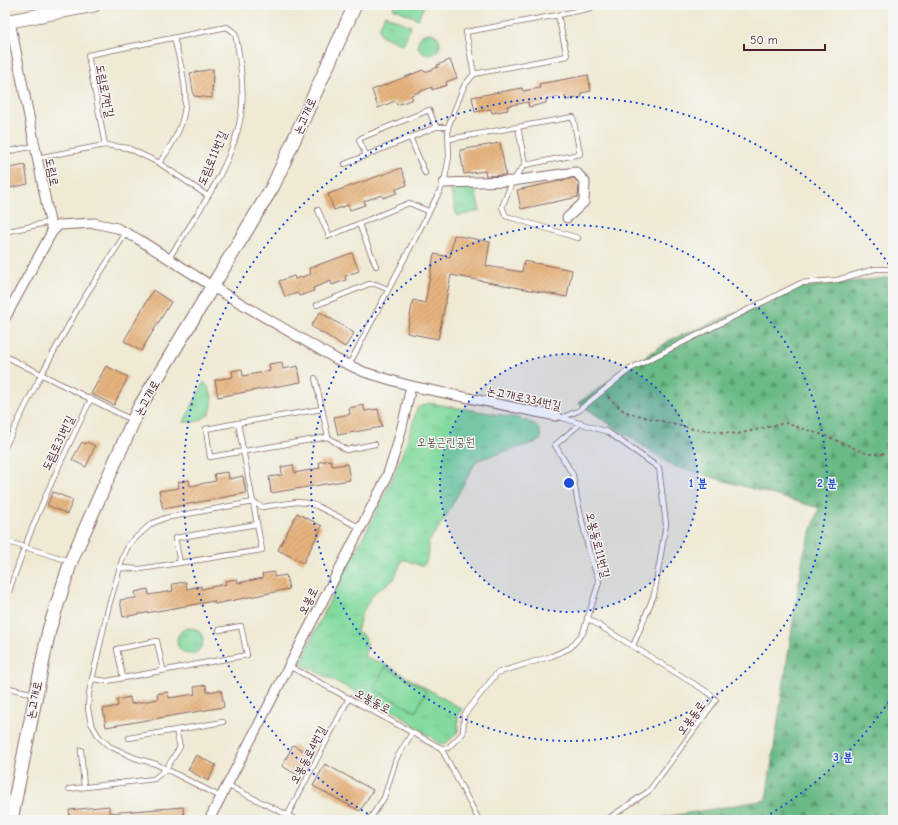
<svg xmlns="http://www.w3.org/2000/svg" width="898" height="825" font-family="'Comic Neue','Poor Story',sans-serif">
<style>
.grass{fill:url(#grass-tufts);stroke:#667c65}
.forest{fill:url(#forest-firs);stroke:#5a6c58}
.garden{fill:#82da9f;stroke:#667c65}
.building{fill:url(#building-hatch)}
.lines{fill:none;stroke-linecap:round;stroke-linejoin:round}
.lane-casing{stroke:#846666;stroke-width:6}
.street-casing{stroke:#846666;stroke-width:11}
.secondary-casing{stroke:#846666;stroke-width:15}
.path{stroke:#846666;stroke-width:2;stroke-dasharray:3 3;stroke-linecap:butt}
.lane{stroke:#fff;stroke-width:4.5}
.street{stroke:#fff;stroke-width:9}
.secondary{stroke:#fff;stroke-width:13}
.ring{fill:none;stroke:#1d4ed8;stroke-width:2;stroke-dasharray:2 4}
.labels{text-anchor:middle;dominant-baseline:central;stroke-width:3;stroke-linejoin:round;paint-order:stroke}
.street-label{font-size:12px;fill:#4a1f2b;stroke:#f6f6f2}
.park-label{font-size:12px;fill:#5b574e;stroke:#f6f6f2}
.centre{fill:#1d4ed8;stroke:#f6f6f2;stroke-width:2}
.ring-label{font-size:12px;text-anchor:middle;font-weight:bold;fill:#1d4ed8;stroke:#f6f6f2;stroke-width:3;stroke-linejoin:round;paint-order:stroke}
</style>
<defs>
<pattern id="grass-tufts" width="24" height="20" patternUnits="userSpaceOnUse"><rect width="24" height="20" fill="#82da9f"/><path d="M3 7l-1-3M5 7V3M7 7l1-3M15 17l-1-3M17 17v-4M19 17l1-3" fill="none" stroke="#72bb89"/></pattern>
<pattern id="forest-firs" width="22" height="20" patternUnits="userSpaceOnUse"><rect width="22" height="20" fill="#69ba86"/><path d="M5 1l3.5 6h-7zM16 11l3.5 6h-7z" fill="#58976e"/></pattern>
<pattern id="building-hatch" width="6" height="6" patternUnits="userSpaceOnUse"><rect width="6" height="6" fill="#e6b47e"/><path d="M-1 1l2-2M0 6l6-6M5 7l2-2" fill="none" stroke="#c79a6d"/></pattern>
</defs>
<rect width="100%" height="100%" fill="#f6f6f2"/>
<filter id="ink" filterUnits="userSpaceOnUse"><feTurbulence type="fractalNoise" baseFrequency=".025" numOctaves="2"/><feDisplacementMap in="SourceGraphic" scale="8" xChannelSelector="R" yChannelSelector="G"/><feConvolveMatrix kernelMatrix="1 2 1 2 8 2 1 2 1" color-interpolation-filters="sRGB"/></filter>
<filter id="wash" filterUnits="userSpaceOnUse"><feTurbulence type="fractalNoise" baseFrequency=".012" numOctaves="4" result="noise"/><feDisplacementMap in="SourceGraphic" scale="16" xChannelSelector="R" yChannelSelector="G"/><feGaussianBlur stdDeviation="0.9" result="paint"/><feColorMatrix in="noise" values="0 0 0 0 0 0 0 0 0 0 0 0 0 0 0 0 0 1.4 0 .05"/><feComposite in="paint" operator="in"/></filter>
<g filter="url(#wash)">
<rect width="100%" height="100%" fill="#efead4"/>
<!-- grass -->
<g class="grass">
<path d="M385 15 411 26 403 45 381 35 379 28Z"/>
<circle cx="429" cy="44" r="11"/>
<path d="M474 186 480 211 457 216 451 191Z"/>
<path d="M204 382C213 391 214 402 210 413 203 420 194 424 184 422Z"/>
<path d="M429 403 518 418 534 424 539 429 541 437 539 441 477 460 443 521 428 543 429 551 426 563 421 566 406 560H402L394 579 374 593 369 601 361 615 357 632C369 635 368 648 364 656L388 666 462 709 458 715V732L445 744 439 743 396 712 301 664C335 576 394 499 417 408Z"/>
<circle cx="190" cy="641" r="13"/>
</g>
<!-- forest -->
<path class="forest" d="M893 277V820H647L766 800 803 556 819 508 673 466 578 403 670 340 796 288Z"/>
<!-- garden -->
<g class="garden">
<path d="M395 5H422L424 6 418 19 393 8Z"/>
<path d="M385 667 426 690 416 712 374 689Z"/>
</g>
<g id="blocks">
<!-- building -->
<g class="building">
<path d="M450 60 457 78 446 82 447 85 432 90V87L411 95 413 99 397 105 395 101 378 108 372 90 423 70 425 72 438 67 437 65Z"/>
<path d="M213 69 212 98 194 96 190 73Z"/>
<path d="M588 75 591 91 581 93 582 97 566 100 565 96 546 99V103L529 107 528 102 507 106 508 110 492 113 491 109 475 112 472 97 522 88 523 91 540 88 539 84Z"/>
<path d="M500 143 506 175 486 176 485 171 464 174 460 150Z"/>
<path d="M25 165 28 184 5 189V169Z"/>
<path d="M401 168 407 185 396 189 397 193 383 198 382 195 364 201 365 205 350 210 348 205 334 210 328 194Z"/>
<path d="M574 178 579 184 578 197 521 209 517 190Z"/>
<path d="M454 235 490 242 486 266 522 272 524 261 572 270 567 297 451 275 438 339 407 333 413 300 425 303 434 254 450 257Z"/>
<path d="M352 253 359 271 345 276 346 280 332 285 331 281 313 288 314 291 299 296 298 293 285 297 279 281 294 276 295 279 311 274 309 268Z"/>
<path d="M153 290 171 302 141 351 124 341Z"/>
<path d="M320 312 354 333 345 347 311 326Z"/>
<path d="M282 362 283 369 298 366 301 382 218 397 215 380 233 377 232 371 242 369 243 376 270 371 269 364Z"/>
<path d="M106 366 128 377 114 405 91 394Z"/>
<path d="M363 405 365 411 378 409 382 427 338 435 334 417 350 414 349 408Z"/>
<path d="M82 442 85 444 87 442 95 446 86 467 72 460Z"/>
<path d="M331 460 332 466 347 464 350 480 271 493 269 477 282 475 281 467 293 465 295 473 320 468 319 462Z"/>
<path d="M228 472 229 479 243 476 246 493 163 509 159 491 179 488 178 482 189 480 190 486 216 481 214 474Z"/>
<path d="M53 492 73 500 67 514 47 505Z"/>
<path d="M297 513 322 526 303 563 278 550Z"/>
<path d="M274 572V577L286 575 289 589 215 604 214 601 123 617 120 600 136 598 135 592 148 589 149 595 173 591 172 584 186 582 187 589 201 586V589L226 584 225 581 237 579 238 583 263 578 262 574Z"/>
<path d="M206 685 207 692 221 690 224 707 106 727 103 709 118 706 117 700 130 697 131 704 158 699 157 694 168 692 169 698 195 694 194 687Z"/>
<path d="M293 745 311 755 299 776 282 766Z"/>
<path d="M196 755 216 765 208 781 188 770Z"/>
<path d="M325 764 373 790 360 811 313 786Z"/>
<path d="M109 806V813L183 807 184 820H70L69 810Z"/>
</g>
</g>
</g>
<g filter="url(#ink)">
<use href="#blocks" fill-opacity="0" stroke="#846666" stroke-width="1"/>
<g class="lines">
<!-- lane casing -->
<g class="lane-casing">
<g id="lane">
<path d="M558 15 591 8"/>
<path d="M410 137 425 173"/>
<path d="M450 139 573 117 580 154 525 165 518 127"/>
<path d="M105 145 88 55 227 27 235 33C240 57 244 81 242 106 238 158 196 216 169 258"/>
<path d="M5 152 35 146"/>
<path d="M366 155 359 140 361 138 429 110 436 127"/>
<path d="M37 158 105 145 128 148 159 163 208 196"/>
<path d="M159 163C195 116 188 92 174 38"/>
<path d="M345 164 436 127H448"/>
<path d="M525 165C512 178 509 190 502 207L506 216 578 238"/>
<path d="M318 210 329 236 409 203 428 211"/>
<path d="M359 224 376 266"/>
<path d="M5 232 50 222"/>
<path d="M317 305 369 284H375L388 289"/>
<path d="M5 356 132 420"/>
<path d="M349 365 444 183 449 157 448 127 464 86 474 74 567 56 558 15 466 32 474 74"/>
<path d="M322 409 328 437 346 450 375 444"/>
<path d="M560 417 608 432 659 468 666 524 654 595 633 646"/>
<path d="M561 418 578 411 630 369 801 283 837 280 875 269H893"/>
<path d="M238 423 206 429 210 457 328 437"/>
<path d="M5 447 41 375 82 301 126 233"/>
<path d="M5 541 70 561"/>
<path d="M180 563 175 538 257 524"/>
<path d="M120 568 140 569 262 550 238 423 322 409 315 378"/>
<path d="M5 604C27 533 58 466 91 399"/>
<path d="M587 618 709 693 716 700 649 791 606 820"/>
<path d="M289 666 441 748 479 820"/>
<path d="M123 678 117 649 157 641 163 670"/>
<path d="M92 679 107 681 247 655 241 626 219 630"/>
<path d="M5 687 34 694"/>
<path d="M129 738 223 722"/>
<path d="M441 748H448L463 733 464 715 497 673 552 656 570 648 583 633 599 582 589 551 577 499 573 475 555 445 581 423"/>
<path d="M81 750 84 787"/>
<path d="M227 785 297 820"/>
<path d="M69 789 154 779 166 769 180 747 176 730"/>
<path d="M221 797 156 764 135 758 109 746 99 737 91 723 88 709 89 693 108 609 123 557 129 544 151 524 165 518 253 502 262 507 297 502 308 503 317 506 359 527"/>
<path d="M285 820 349 698"/>
<path d="M369 820 384 798 396 759 412 733"/>
</g>
</g>
<!-- street casing -->
<g class="street-casing">
<g id="street">
<path d="M10 21 52 232"/>
<path d="M444 183 512 181 576 172 585 182 584 202 567 218"/>
<path d="M5 318 52 232 59 225 94 223 117 228 138 239 213 287 336 359 364 372 411 386 556 416"/>
<path d="M209 820 384 483C397 452 404 420 411 386"/>
</g>
</g>
<!-- secondary casing -->
<g class="secondary-casing">
<g id="secondary">
<path d="M5 22 94 5"/>
<path d="M11 820 49 630 71 561 139 408 273 186 355 5"/>
</g>
</g>
<!-- path -->
<path class="path" d="M608 397 625 412 693 429 738 434 785 423 826 436 868 454H893"/>
<!-- lane -->
<use href="#lane" class="lane"/>
<!-- street -->
<use href="#street" class="street"/>
<!-- secondary -->
<use href="#secondary" class="secondary"/>
</g>
</g>
<!-- distance rings -->
<circle cx="569" cy="483" r="129" fill="#1d4ed8" fill-opacity=".12"/>
<g class="ring">
<circle cx="569" cy="483" r="129"/>
<circle cx="569" cy="483" r="258"/>
<path d="M892 697A387 387 0 0 1 760 820M378 820A387 387 0 1 1 892 269"/>
</g>
<g class="labels">
<!-- street labels -->
<g class="street-label">
<text transform="translate(105 91) rotate(79)">도림로7번길</text>
<text transform="translate(305 116) rotate(-66)">논고개로</text>
<text transform="translate(212 158) rotate(-67)">도림로11번길</text>
<text transform="translate(52 172) rotate(79)">도림로</text>
<text transform="translate(147 398) rotate(-61)">논고개로</text>
<text transform="translate(524 398) rotate(12)">논고개로334번길</text>
<text transform="translate(58 443) rotate(-64)">도림로31번길</text>
<text transform="translate(598 545) rotate(76)">오봉동로11번길</text>
<text transform="translate(308 601) rotate(-63)">오봉로</text>
<text transform="translate(34 700) rotate(-78)">논고개로</text>
<text transform="translate(373 701) rotate(29)">오봉동로</text>
<text transform="translate(691 718) rotate(-53)">오봉동로</text>
<text transform="translate(308 755) rotate(-62)">오봉동로4번길</text>
</g>
<!-- park labels -->
<g class="park-label">
<text x="446" y="442">오봉근린공원</text>
</g>
</g>
<circle cx="569" cy="483" r="6" class="centre"/>
<g class="ring-label">
<text x="698" y="487">1 분</text>
<text x="827" y="487">2 분</text>
<text x="843" y="761">3 분</text>
</g>
<!-- margin -->
<rect width="898" height="825" fill="none" stroke="#f6f6f2" stroke-width="20"/>
<!-- scale -->
<path d="M744 44v6h81v-6" fill="none" stroke="#4a1f2b" stroke-width="2"/>
<text x="750" y="44" font-size="12" fill="#4a1f2b" stroke="#f6f6f2" stroke-width="3" paint-order="stroke">50 m</text>
</svg>
